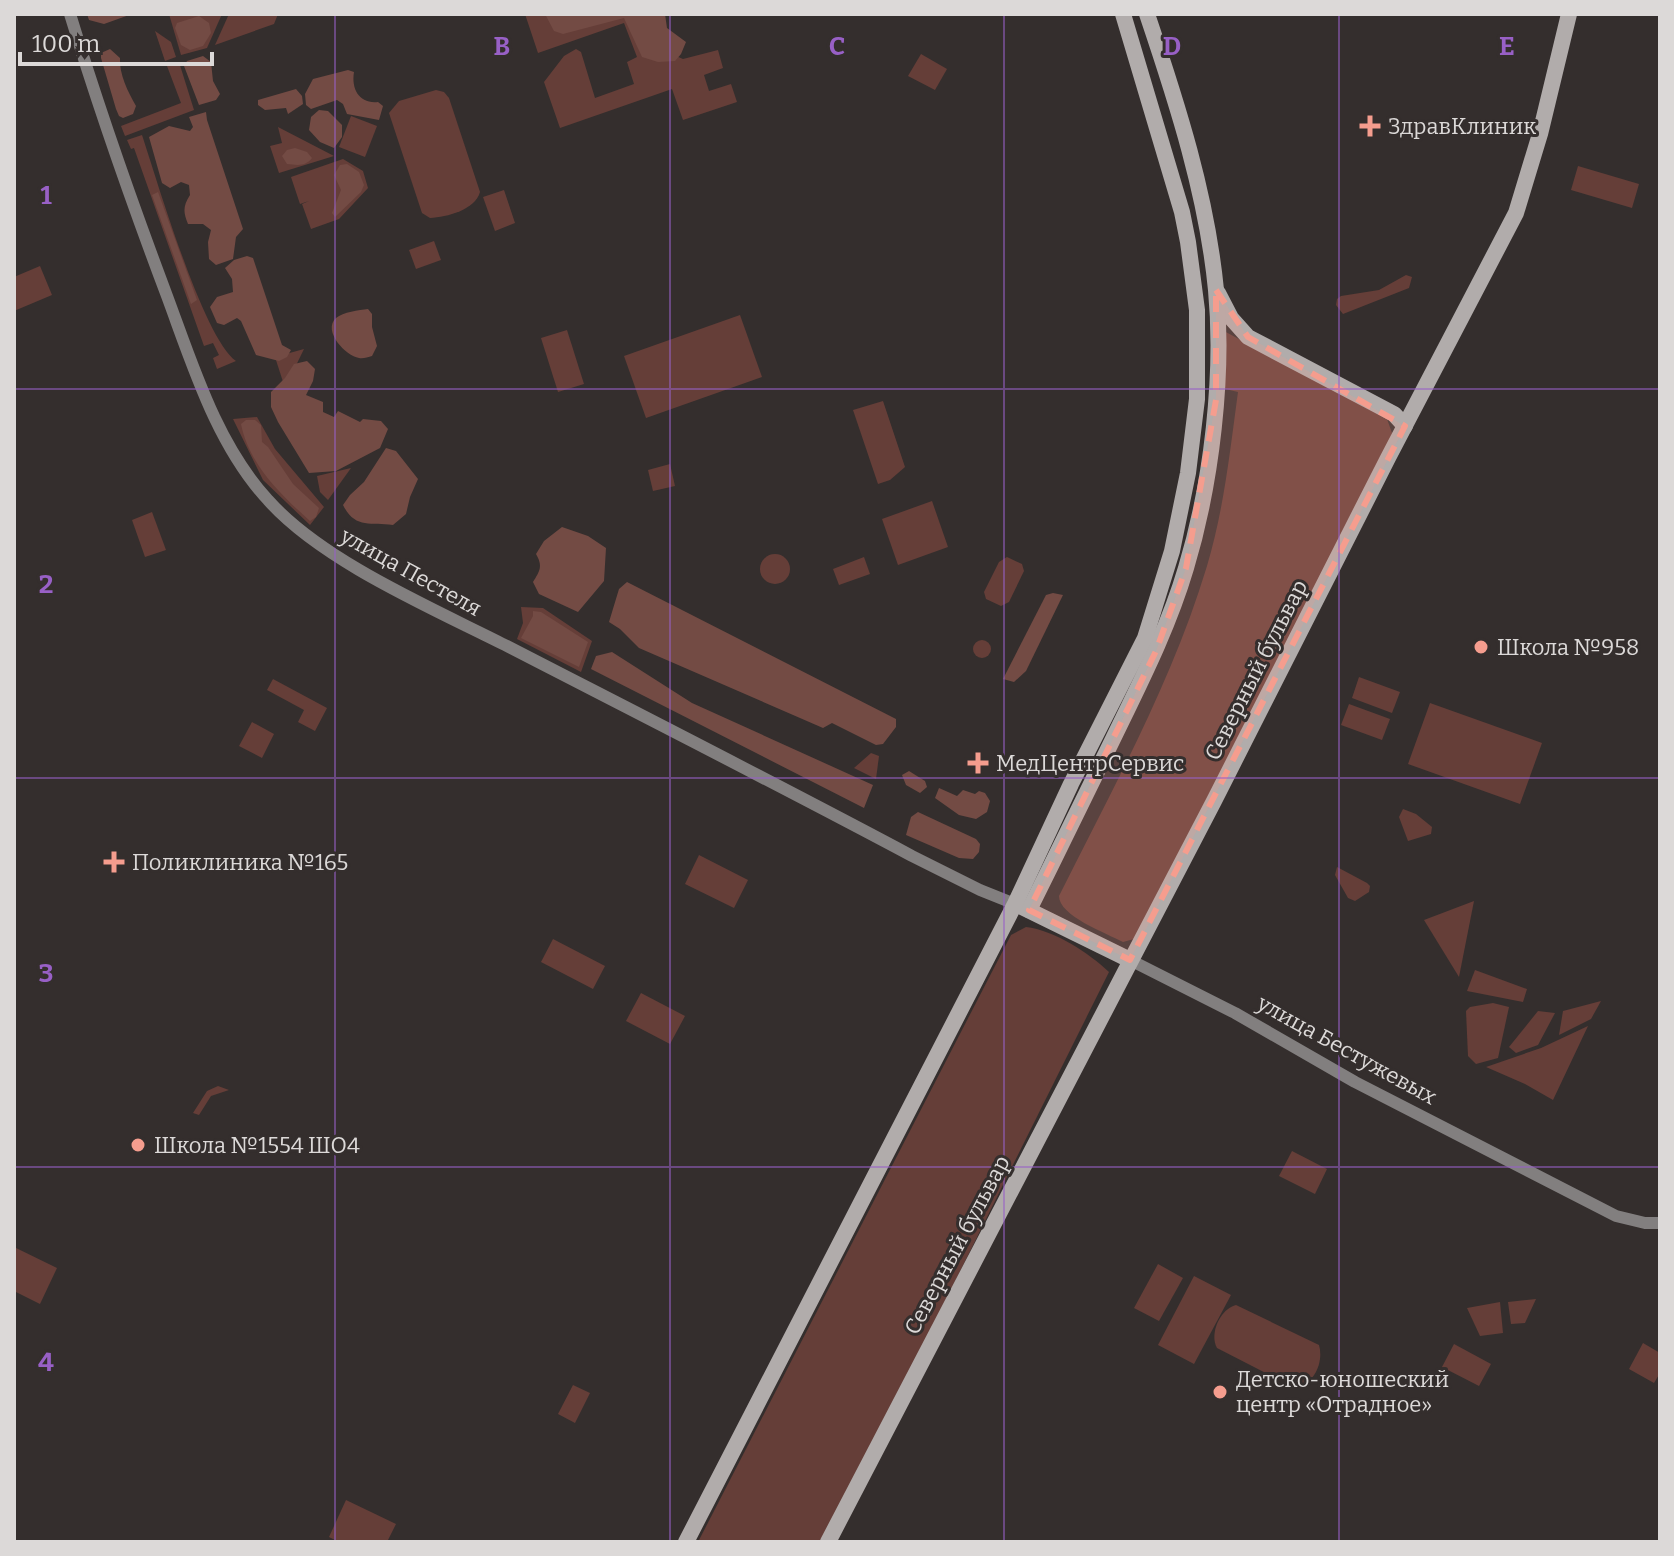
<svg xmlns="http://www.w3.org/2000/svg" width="1674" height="1556" font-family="Bitter,serif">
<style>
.green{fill:#653e38}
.forest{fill:#734b44}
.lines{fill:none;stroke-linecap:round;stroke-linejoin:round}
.minor{stroke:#827f7f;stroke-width:12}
.secondary{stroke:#b1acab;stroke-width:16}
.marked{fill:#f59d8e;fill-opacity:0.2;stroke:#f59d8e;stroke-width:6;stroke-dasharray:16 10;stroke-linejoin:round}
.grid{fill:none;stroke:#9860c6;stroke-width:2;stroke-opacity:0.55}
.poi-dot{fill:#f59d8e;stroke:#342e2d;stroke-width:3}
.labels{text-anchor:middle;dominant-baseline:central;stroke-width:6;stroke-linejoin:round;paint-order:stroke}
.poi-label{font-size:22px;fill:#dcd9d8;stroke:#342e2d;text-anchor:start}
.street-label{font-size:22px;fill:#dcd9d8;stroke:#342e2d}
.grid-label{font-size:26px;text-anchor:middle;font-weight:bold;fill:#9860c6;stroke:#342e2d;stroke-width:6;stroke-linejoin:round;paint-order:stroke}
</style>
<rect width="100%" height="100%" fill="#342e2d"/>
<!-- green -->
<g class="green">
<path d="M169 14H222L207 48 181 55Z"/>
<path d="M229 14H278L274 24 215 45Z"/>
<path d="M525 14H653L667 52 683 59 718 50 723 68 704 75 709 91 731 84 737 102 683 120 672 89 560 128 544 82 564 56 576 49 581 52 595 98 634 84 627 62 637 57 624 23 538 53Z"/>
<path d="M155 31 171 42 176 57 165 61Z"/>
<path d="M921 54 947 69 935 90 908 76Z"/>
<path d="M179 62 194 110 125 136 121 126 181 103 167 66Z"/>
<path d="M436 90 444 92 449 98 480 192C475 210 447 217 430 218L422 213 389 113 399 101Z"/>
<path d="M351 116 377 126 365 157 339 147Z"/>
<path d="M278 127 334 156 279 173 270 146 282 143Z"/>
<path d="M142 135C157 180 203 338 236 361L217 369 213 358 219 355 213 343 204 346 134 148 131 149 127 140Z"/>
<path d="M343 159 363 171 368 188 339 219 311 229 302 204 309 201 300 204 291 177Z"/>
<path d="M1578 166 1639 184 1632 208 1571 190Z"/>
<path d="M504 190 515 223 495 231 483 197Z"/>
<path d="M434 241 441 260 416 269 409 250Z"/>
<path d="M40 266 52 295 14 311V277Z"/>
<path d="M1406 275 1412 277 1409 288 1343 314 1336 305 1337 299 1341 296 1379 290Z"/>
<path d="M740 315 762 377 646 418 624 356Z"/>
<path d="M567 330 584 384 558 392 541 338Z"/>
<path d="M1224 331 1387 419 1392 433 1391 442 1134 939 1123 942C1106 933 1059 916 1059 896 1113 788 1172 682 1207 566 1224 509 1230 451 1238 392L1221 388Z"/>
<path d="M304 349 285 388 275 357Z"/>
<path d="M883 401 905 467 890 480 878 484 853 410Z"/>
<path d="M257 417 275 449 324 507 310 525 263 480 233 419Z"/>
<path d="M670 464 675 486 653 491 648 470Z"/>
<path d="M351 468 328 500 320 492 317 476Z"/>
<path d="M932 501 948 547 898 565 882 519Z"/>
<path d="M152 512 166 550 145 557 132 520Z"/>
<circle cx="775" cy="569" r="15"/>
<path d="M864 557 870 574 839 585 833 569Z"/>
<path d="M1007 557 1022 564 1024 571 1009 602 1001 606 986 599 984 592 999 562Z"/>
<path d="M521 607 543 608 592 641 581 672 517 639 523 623Z"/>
<circle cx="982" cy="649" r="9"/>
<path d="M1359 677 1400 692 1392 713 1352 698Z"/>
<path d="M273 679 327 708 315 731 298 722 304 710 267 690Z"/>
<path d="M1430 703 1542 743 1520 804 1408 764Z"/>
<path d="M1349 704 1390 719 1382 740 1341 725Z"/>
<path d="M252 722 274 734 262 758 239 746Z"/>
<path d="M871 753 879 756 876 779 854 768Z"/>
<path d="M1403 809 1416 814 1432 827 1431 834 1408 841 1399 817Z"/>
<path d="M699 855 748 880 734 908 685 884Z"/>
<path d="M1337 867 1367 883 1370 886 1369 892 1355 901 1348 898 1335 875Z"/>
<path d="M1474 901 1459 977 1424 920Z"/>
<path d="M1026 927C1054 930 1089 953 1109 972L893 1406 822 1542H698L1011 935Z"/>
<path d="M553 939 605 966 593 989 541 962Z"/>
<path d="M1475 970 1527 989 1523 1002 1467 991Z"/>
<path d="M641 993 685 1016 670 1044 626 1021Z"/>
<path d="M1601 1001 1591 1019 1559 1035 1563 1011Z"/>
<path d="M1493 1003 1509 1007 1498 1058 1476 1064 1468 1056 1466 1011 1470 1007Z"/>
<path d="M1538 1011 1555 1013 1538 1045 1516 1053 1509 1047Z"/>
<path d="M1588 1026 1553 1100 1525 1084 1486 1067 1541 1048Z"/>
<path d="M218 1086 229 1090 211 1096 199 1115 193 1113 207 1091Z"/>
<path d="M1292 1151 1327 1169 1315 1194 1279 1176Z"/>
<path d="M14 1247 57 1268 40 1304 14 1291Z"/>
<path d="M1158 1264 1183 1278 1159 1321 1134 1308Z"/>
<path d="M1194 1276 1231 1295 1194 1364 1158 1345Z"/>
<path d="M1536 1299 1525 1323 1511 1324 1508 1302Z"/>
<path d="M1500 1302 1503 1333 1480 1336 1467 1308Z"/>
<path d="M1236 1305 1319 1345C1324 1362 1314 1383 1298 1388L1291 1386 1217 1348C1209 1334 1220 1309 1236 1305Z"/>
<path d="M1643 1343 1660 1353V1373L1654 1383 1629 1369Z"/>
<path d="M1454 1344 1491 1364 1479 1386 1442 1367Z"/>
<path d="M573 1385 590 1393 575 1423 558 1414Z"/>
<path d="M346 1500 396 1524 387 1542H339L329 1537Z"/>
</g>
<!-- forest -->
<g class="forest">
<path d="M87 14H132L104 24 89 20Z"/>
<path d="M545 14H665L667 28 686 42 681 54 675 61 658 62 642 57 624 18 563 34 554 31Z"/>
<path d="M199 16 209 23 211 33 203 46 190 50 181 45 175 28 177 23Z"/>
<path d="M110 49 120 58C119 74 128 92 136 106L133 114 123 118 119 116 116 109 101 58V53Z"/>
<path d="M203 56 211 62 213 81 220 94 216 100 199 105 184 66 187 61Z"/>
<path d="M348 70 354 72C351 90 360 104 378 102L383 106 379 120 347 114 343 104 337 100 311 109 306 105 305 94 313 79Z"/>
<path d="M296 89 302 96 303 104 288 114 286 108 265 110 258 105V100Z"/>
<path d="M319 110 328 111 342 125V137L334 148 320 142 309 130 311 117Z"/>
<path d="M206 112 207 120 243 229 236 237 233 259 216 265 209 259 208 242 211 230 203 224H188C183 212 183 206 190 195L189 185 181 182 170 188 162 183 149 137 169 126 190 131 193 127 189 117Z"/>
<path d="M295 148 307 152 312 158C305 167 297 165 287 164L282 156 287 150Z"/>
<path d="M347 164 359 172 364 185 361 192 335 217 332 213 341 190 334 175 340 165Z"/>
<path d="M158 192 197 300 191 304 152 195Z"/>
<path d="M247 256 253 258 282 345 291 350 287 357 279 361 256 355 241 321 237 318 224 325 217 323 210 307 217 297 233 292 232 279 225 268 234 260Z"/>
<path d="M368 309 372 314V327L377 346 372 356C368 357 363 359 359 358 346 356 322 331 336 318 343 312 359 310 368 309Z"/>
<path d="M307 361 315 369 313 381 306 395 323 402V412L334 417 338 411 360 422 363 419 381 421 388 429 380 448 336 471 309 473 278 422 271 407V392L285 378 294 364Z"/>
<path d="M246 420H255L261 425 262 442 268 447 293 484 319 508 316 517 310 521C280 494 249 464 241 424Z"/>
<path d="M386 448 396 451 418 479 410 497 406 514 393 525C370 522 355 529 343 505L350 495 364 482Z"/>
<path d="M562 527 588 536 606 548 604 581 578 612 539 594 533 582C540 571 543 566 536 554L544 541Z"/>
<path d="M627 582 896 719V727L883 744 876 745 832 723 823 728 639 648 620 629 609 622 619 589Z"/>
<path d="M1053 593 1063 595 1026 671 1014 682 1003 679 1046 595Z"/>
<path d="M533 611 541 612 588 642 579 667 521 638 533 616Z"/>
<path d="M612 652 692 703 873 785 864 808 591 669 596 656Z"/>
<path d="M909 771 925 781 927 787 920 793 906 785 902 775Z"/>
<path d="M939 788 957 796 963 790 975 794 979 791 985 793 990 801 987 812 976 819 959 815 935 798Z"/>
<path d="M918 812 976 839 980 844 979 852 973 859 959 858 906 835 911 817Z"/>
</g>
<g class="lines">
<!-- minor -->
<g class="minor">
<path d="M70 14C99 109 132 203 167 296 193 366 217 445 268 500 322 561 432 608 505 645 641 715 777 784 912 856L980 890 1015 904"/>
<path d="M1130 960 1235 1013 1355 1082 1616 1216 1645 1223H1660"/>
</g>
<!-- secondary -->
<g class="secondary">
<path d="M1218 293 1231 318 1248 337 1394 414 1405 426"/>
<path d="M1020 906 1130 960"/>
<path d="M1029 910C1057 854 1084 798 1112 741 1139 685 1168 629 1186 568 1212 482 1224 374 1216 290 1207 196 1177 103 1147 14"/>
<path d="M686 1542 1015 904 1071 784 1145 638 1172 551 1188 473 1197 399V310L1188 242 1182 212 1123 14"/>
<path d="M828 1542 1214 801 1388 458 1516 213 1540 134 1569 14"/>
</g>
</g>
<!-- marked area -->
<path class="marked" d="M1216 290 1248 337 1405 426 1130 960 1029 910 1156 651 1186 568 1216 400Z"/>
<!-- grid -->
<path class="grid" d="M335 14V1542M670 14V1542M1004 14V1542M1339 14V1542M14 389H1660M14 778H1660M14 1167H1660"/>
<!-- markers -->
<g class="poi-dot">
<path d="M1366 114h8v8h8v8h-8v8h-8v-8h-8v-8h8z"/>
<circle cx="1481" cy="647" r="8"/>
<path d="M974 751h8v8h8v8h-8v8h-8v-8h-8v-8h8z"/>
<path d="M110 850h8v8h8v8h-8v8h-8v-8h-8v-8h8z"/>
<circle cx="138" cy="1145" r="8"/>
<circle cx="1220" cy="1392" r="8"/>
</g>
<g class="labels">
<!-- poi labels -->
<g class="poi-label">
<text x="1388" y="126">ЗдравКлиник</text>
<text x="1497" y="647">Школа №958</text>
<text x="996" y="763">МедЦентрСервис</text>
<text x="132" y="862">Поликлиника №165</text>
<text x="154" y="1145">Школа №1554 ШО4</text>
<text x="1236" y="1379">Детско-юношеский<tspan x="1236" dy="25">центр «Отрадное»</tspan></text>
</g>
<!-- street labels -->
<g class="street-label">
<text transform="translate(411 572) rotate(29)">улица Пестеля</text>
<text transform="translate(1256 670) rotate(-63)">Северный бульвар</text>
<text transform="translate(1347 1050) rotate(29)">улица Бестужевых</text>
<text transform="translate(957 1245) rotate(-62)">Северный бульвар</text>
</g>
</g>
<g class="grid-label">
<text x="502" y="55">B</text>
<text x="837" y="55">C</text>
<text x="1172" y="55">D</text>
<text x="1507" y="55">E</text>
<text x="46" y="204">1</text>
<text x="46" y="593">2</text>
<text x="46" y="982">3</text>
<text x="46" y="1371">4</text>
</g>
<!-- border -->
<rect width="1674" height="1556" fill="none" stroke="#dcd9d8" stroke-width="32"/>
<!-- scale -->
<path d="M20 52v12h192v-12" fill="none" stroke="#dcd9d8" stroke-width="4"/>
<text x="32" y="52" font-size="24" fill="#dcd9d8" stroke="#342e2d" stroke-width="6" paint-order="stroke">100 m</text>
</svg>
